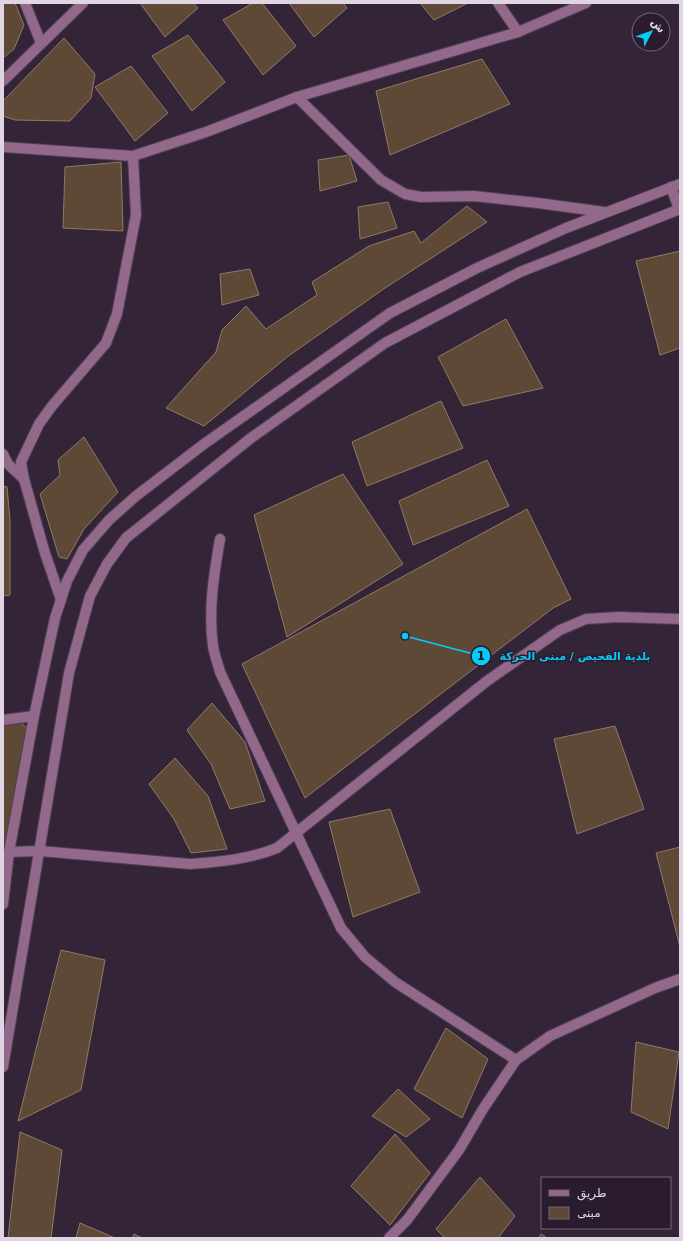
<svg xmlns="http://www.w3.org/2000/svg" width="683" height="1241" font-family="'DejaVu Sans','Noto Naskh Arabic',sans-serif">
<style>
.building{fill:#5d4935;stroke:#917a65}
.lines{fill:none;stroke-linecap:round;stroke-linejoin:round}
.minor-casing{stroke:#504053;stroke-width:12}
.minor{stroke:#92688b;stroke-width:10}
.leader{fill:none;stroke:#06cbf9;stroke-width:1.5}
.callout-dot{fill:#06cbf9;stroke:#2a1b2e;stroke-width:1.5}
.mark-label{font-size:12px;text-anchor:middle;font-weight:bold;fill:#111}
.callout-label{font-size:11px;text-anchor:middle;font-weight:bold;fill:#06cbf9;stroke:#2a1b2e;stroke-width:3;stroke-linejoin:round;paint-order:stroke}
</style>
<rect width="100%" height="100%" fill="#342438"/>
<!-- building -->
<g class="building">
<path d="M3 3H15L24 25 14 49 3 58Z"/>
<path d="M140 3H193L198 8 165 37Z"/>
<path d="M253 3H262L296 46 263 75 223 20Z"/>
<path d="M289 3H343L347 8 314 37Z"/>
<path d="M420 3H468L434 20Z"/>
<path d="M188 35 225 82 192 111 152 56Z"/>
<path d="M64 38 95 74 91 98 70 121 15 120 3 116V101Z"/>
<path d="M482 59 510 104 390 155 376 91Z"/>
<path d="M131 66 168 113 135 141 95 87Z"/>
<path d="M349 155 357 181 320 191 318 160Z"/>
<path d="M121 162 123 231 63 228 65 167Z"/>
<path d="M388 202 397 228 360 239 358 207Z"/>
<path d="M467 206 487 222 385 288 287 357 204 426 166 408 216 352 222 330 246 306 266 329 317 295 312 282 369 246 414 231 421 243Z"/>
<path d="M680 251V348L660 355 636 261Z"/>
<path d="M250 269 259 295 222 305 220 274Z"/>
<path d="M506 319 543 388 463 406 438 357Z"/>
<path d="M441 401 463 448 367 486 352 442Z"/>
<path d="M84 437 118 492 84 529 67 559 59 557 40 494 60 475 58 460Z"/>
<path d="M487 460 509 506 413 545 399 501Z"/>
<path d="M343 474 403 564 287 637 254 515Z"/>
<path d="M3 486 7 487 10 520V595L3 596Z"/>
<path d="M527 509 571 599 553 608 305 798 242 664Z"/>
<path d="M212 703 245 742 265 801 230 809 211 764 187 730Z"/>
<path d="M21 722 27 729 3 859V724Z"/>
<path d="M615 726 644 809 577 834 554 739Z"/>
<path d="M175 758 208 796 227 849 191 853 174 819 149 784Z"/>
<path d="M390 809 420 892 353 917 329 822Z"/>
<path d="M680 847V947L656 853Z"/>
<path d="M61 950 105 960 81 1090 18 1121Z"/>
<path d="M446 1028 488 1059 462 1118 414 1089Z"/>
<path d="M636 1042 679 1052 668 1129 631 1112Z"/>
<path d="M398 1089 430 1119 406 1137 372 1116Z"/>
<path d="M20 1132 62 1150 51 1238H8Z"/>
<path d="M395 1134 430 1173 390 1225 351 1186Z"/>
<path d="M480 1177 515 1216 498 1238H445L436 1229Z"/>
<path d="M80 1223 115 1238H76Z"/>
<path d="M134 1234 142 1238H132Z"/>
<path d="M541 1234 547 1238H539Z"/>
</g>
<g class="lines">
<!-- minor casing -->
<g class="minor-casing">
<g id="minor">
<path d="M25 3 41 43"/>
<path d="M498 3 518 32"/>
<path d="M3 81 83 3"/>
<path d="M297 97 381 180 405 194 421 197 474 196 538 203 604 212"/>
<path d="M3 147 133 156 206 132 297 97 518 32 586 3"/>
<path d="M671 187 679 209"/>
<path d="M3 454 8 464 24 479"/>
<path d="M220 539C214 574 208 610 213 646 214 654 218 664 220 672L341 928 365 957 395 982 516 1060"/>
<path d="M61 600 44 550 24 479 21 462 39 424 52 406 106 343 117 314 136 215 133 156"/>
<path d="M3 720 34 716"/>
<path d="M9 852 40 851 190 864C220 862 250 859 277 848L487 681 560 630 586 619 618 617 680 619"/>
<path d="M3 904 9 852 34 716 55 618 67 581 83 550 109 520 136 496 204 444 390 313 477 268 566 228 680 184"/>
<path d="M3 1067 69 673 90 596 107 564 126 538 251 438 385 343 520 272 680 209"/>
<path d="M389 1238 407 1220 459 1150 483 1109 516 1060 550 1036 655 988 680 979"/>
</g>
</g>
<!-- minor -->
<use href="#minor" class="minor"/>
</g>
<!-- callouts -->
<path class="leader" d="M405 636L481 656"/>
<g class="callout-dot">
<circle cx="405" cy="636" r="4"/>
<circle cx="481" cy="656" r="10"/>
</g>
<g class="mark-label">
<text x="481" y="660">1</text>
</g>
<g class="callout-label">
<text x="575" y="660">بلدية الفحيص / مبنى الحركة</text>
</g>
<!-- border -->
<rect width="683" height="1241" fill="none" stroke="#e0d6e3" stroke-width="8"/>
<!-- legend -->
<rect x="541" y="1177" width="130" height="52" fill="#2a1b2e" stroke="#736676"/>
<rect x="549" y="1190" width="20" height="6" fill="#92688b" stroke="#736676"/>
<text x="577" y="1197" font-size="12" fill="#e0d6e3">طريق</text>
<rect x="549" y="1207" width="20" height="12" fill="#5d4935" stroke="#736676"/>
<text x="577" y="1217" font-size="12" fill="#e0d6e3">مبنى</text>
<!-- north arrow -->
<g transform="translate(651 32) rotate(49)"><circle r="19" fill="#2a1b2e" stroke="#736676"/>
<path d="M0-3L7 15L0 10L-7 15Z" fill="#06cbf9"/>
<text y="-6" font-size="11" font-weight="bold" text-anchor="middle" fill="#e0d6e3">ش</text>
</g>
</svg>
